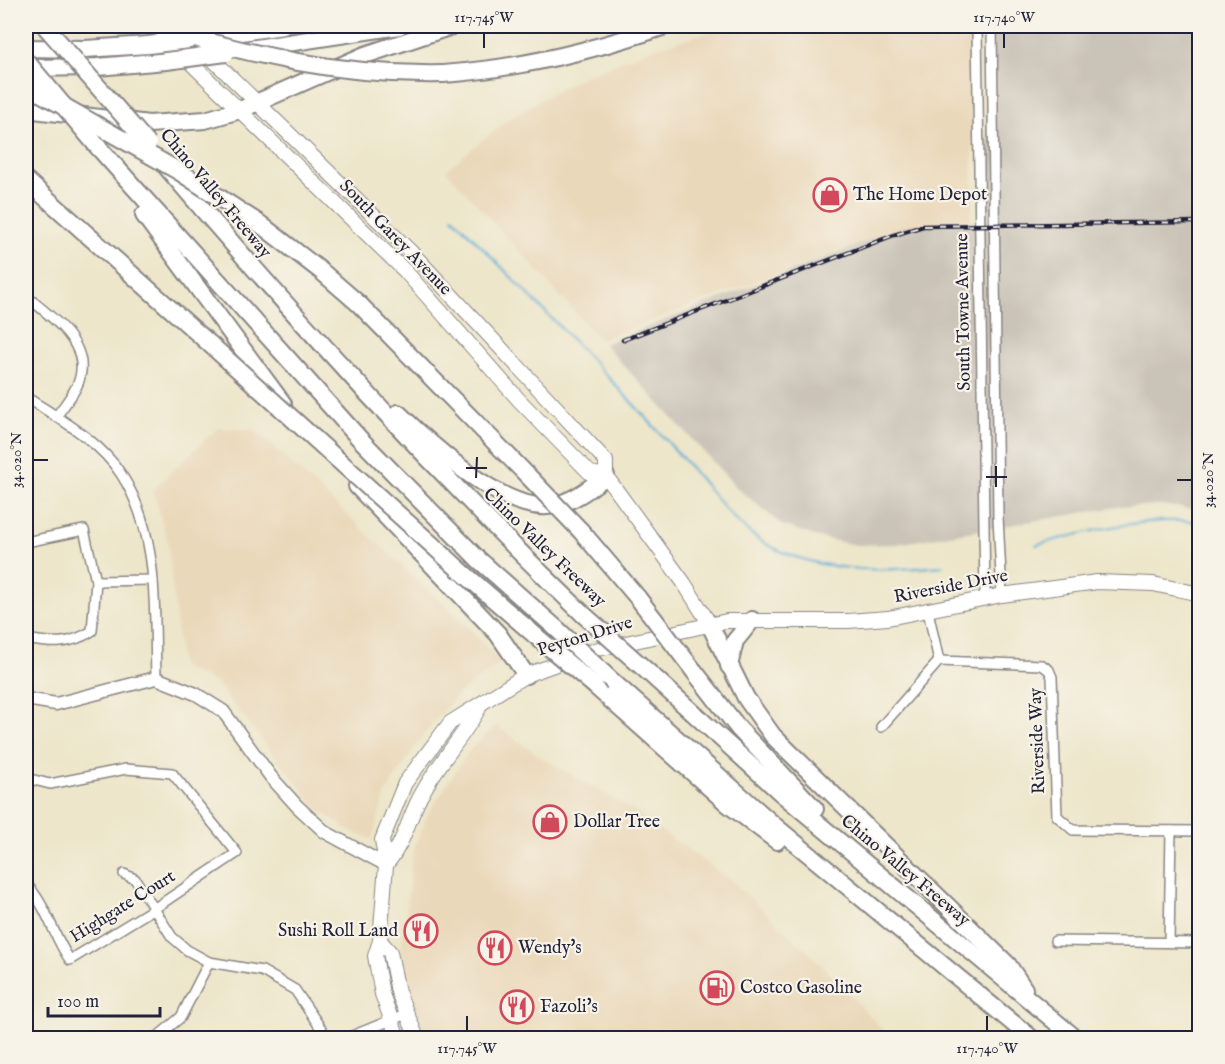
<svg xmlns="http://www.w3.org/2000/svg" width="1225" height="1064" font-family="'IM FELL English',serif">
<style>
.built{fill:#ead8ba}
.industrial{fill:#cac3b8}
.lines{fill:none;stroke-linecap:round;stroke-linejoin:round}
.stream{stroke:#5babd5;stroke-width:2}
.street-casing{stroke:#888482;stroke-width:12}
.secondary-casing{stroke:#888482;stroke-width:15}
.primary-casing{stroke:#888482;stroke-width:16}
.highway-casing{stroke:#888482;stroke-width:20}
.street{stroke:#fff;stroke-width:9}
.secondary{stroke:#fff;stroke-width:12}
.primary{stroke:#fff;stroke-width:14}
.highway{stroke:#fff;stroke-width:16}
.rail-casing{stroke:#22223b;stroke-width:4.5}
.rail{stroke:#f7f3e8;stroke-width:2;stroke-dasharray:7;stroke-linecap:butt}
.highway-bridge-casing{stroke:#888482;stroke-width:20;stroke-linecap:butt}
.highway-bridge{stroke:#fff;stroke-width:16}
.ticks{fill:none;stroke:#22223b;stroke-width:2}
.labels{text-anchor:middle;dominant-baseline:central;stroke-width:4.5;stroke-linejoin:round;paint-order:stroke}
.street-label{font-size:18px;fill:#22223b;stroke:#f7f3e8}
.poi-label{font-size:18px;fill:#22223b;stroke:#f7f3e8;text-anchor:start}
.neatline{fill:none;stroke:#22223b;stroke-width:2}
.ticks-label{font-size:15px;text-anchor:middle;fill:#22223b}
</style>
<rect width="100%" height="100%" fill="#f7f3e8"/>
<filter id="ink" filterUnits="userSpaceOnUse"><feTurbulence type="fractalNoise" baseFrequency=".0167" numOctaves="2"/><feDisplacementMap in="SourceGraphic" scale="12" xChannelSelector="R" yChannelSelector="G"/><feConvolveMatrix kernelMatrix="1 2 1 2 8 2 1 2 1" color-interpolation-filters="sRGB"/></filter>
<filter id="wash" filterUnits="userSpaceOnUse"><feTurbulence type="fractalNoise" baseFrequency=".008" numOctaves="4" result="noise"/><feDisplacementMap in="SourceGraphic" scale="24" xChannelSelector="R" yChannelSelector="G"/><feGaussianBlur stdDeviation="1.35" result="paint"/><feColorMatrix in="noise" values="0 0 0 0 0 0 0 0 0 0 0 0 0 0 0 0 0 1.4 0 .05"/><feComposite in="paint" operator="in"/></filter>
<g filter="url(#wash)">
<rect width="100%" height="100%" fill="#ede6ca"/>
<!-- built -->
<g class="built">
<path d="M730 26H972L973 204 971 221 905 226 600 340 446 170 509 119 571 82 648 50Z"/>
<path d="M218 428 255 430 461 620 501 662 458 694 419 741 386 792 372 839 349 831 316 807 216 683 181 667 168 543 153 490Z"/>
<path d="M496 725 541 757 634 811 732 881 822 965 890 1038H425L404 982 401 952 414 849 428 814 449 781 470 750Z"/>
</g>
<!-- industrial -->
<path class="industrial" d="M987 26H1199V510L1161 505 1117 507 896 544 856 545 817 537 782 525 737 488 604 344 905 226 987 220Z"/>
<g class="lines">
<!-- stream -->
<g class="stream">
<path d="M453 217C530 297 610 376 684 460 713 492 737 532 778 550 831 574 887 571 943 566"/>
<path d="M1036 545C1090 531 1144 516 1200 522"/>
</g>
</g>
</g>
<g filter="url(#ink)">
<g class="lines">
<!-- street casing -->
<g class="street-casing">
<g id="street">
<path d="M977 26 985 598"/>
<path d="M992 26 998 517 1002 595"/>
<path d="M26 296C49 315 89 342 80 377 77 391 64 405 56 417"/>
<path d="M26 397C58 418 99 440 121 474 160 534 154 609 156 678"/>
<path d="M26 542 84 530 96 581 92 631C70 645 52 644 27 639"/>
<path d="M96 581 153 580"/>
<path d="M928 611 939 661"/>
<path d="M939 661 1042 665 1049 670 1052 677 1057 816 1073 830 1200 831"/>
<path d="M881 727 939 661"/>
<path d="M26 778 50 784 126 769 172 773 237 853 155 908 70 960C53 936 47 905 26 884"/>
<path d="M124 874 135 879 172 937 187 950 209 962 262 971 295 990 324 1033 321 1038"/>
<path d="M1055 941 1200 943"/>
<path d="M1169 942 1171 831"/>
<path d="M156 1038 181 1017 209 962"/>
<path d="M347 1038 406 1014"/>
</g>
</g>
<!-- secondary casing -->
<g class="secondary-casing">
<path id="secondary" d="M26 699 56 704 156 678 196 694 223 711 271 777 297 806 325 832 386 865"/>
</g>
<!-- primary casing -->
<g class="primary-casing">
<g id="primary">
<path d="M163 36 405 271 519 400 590 473 606 476"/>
<path d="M204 51 413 254 606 461V476L684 583 709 623"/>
<path d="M386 865C407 839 408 816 424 790 440 761 463 737 479 708"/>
<path d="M380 941 390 952 398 992 417 1038"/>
<path d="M398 1038 382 994 375 956 380 941 386 865 382 840 405 783 450 723 526 675 598 649 727 621H848L888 618 1002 595 1097 582 1153 584 1200 594"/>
</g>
</g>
<!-- highway casing -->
<g class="highway-casing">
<g id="highway">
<path d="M208 37 283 26"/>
<path d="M26 48 85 49 148 45"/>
<path d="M242 50 399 26"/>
<path d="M26 68 97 67 166 61"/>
<path d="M443 74C519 69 592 51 665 26"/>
<path d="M26 109 149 124 205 120 240 110 365 55 452 26"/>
<path d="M98 147 359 438 478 559 558 630"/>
<path d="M164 164C297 321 436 472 584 615"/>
<path d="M26 180 211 345"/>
<path d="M144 215 283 404"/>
<path d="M260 224 321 271 359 304 531 479"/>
<path d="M398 413C431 445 507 516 555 505 575 501 591 487 606 476"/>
<path d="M357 486 498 634 526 675"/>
<path d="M581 531 638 598"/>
<path d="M461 571 537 637"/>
<path d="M709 623 746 698 773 736 1008 965 1024 989"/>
<path d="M729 666 735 641 752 620"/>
<path d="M694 671 739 729 815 809"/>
<path d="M657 680 780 792 1075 1038"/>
<path d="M613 682 776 827 1031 1038"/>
<path d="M595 686 728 804 777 841"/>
</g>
</g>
<!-- street -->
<use href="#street" class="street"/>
<!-- secondary -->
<use href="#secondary" class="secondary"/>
<!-- primary -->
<use href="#primary" class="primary"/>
<!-- highway -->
<use href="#highway" class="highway"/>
<!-- rail casing -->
<g class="rail-casing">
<path id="rail" d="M623 340 894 235 923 226 1200 222"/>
</g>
<!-- rail -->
<use href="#rail" class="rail"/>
<!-- highway-bridge casing -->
<g class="highway-bridge-casing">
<g id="highway-bridge">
<path d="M45 26 148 144"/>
<path d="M153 26C251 55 339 76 443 74"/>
<path d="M148 45 189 40"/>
<path d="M26 61 98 147"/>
<path d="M166 61 226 53"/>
<path d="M26 85 180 172 260 224"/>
<path d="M211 345 461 571"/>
<path d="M531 479 581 531"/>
<path d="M638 598 694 671"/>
<path d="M584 615 657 680"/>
<path d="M558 630 613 682"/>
<path d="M537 637 595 686"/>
</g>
</g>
<!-- highway-bridge -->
<use href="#highway-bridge" class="highway-bridge"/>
</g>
</g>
<!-- ticks -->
<path class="ticks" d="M484 48V33M1004 48V33M33 460H48M466 468H487M986 477H1007M476 478 477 457M1177 480H1192M996 487V466M467 1031V1016M987 1031V1016"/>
<!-- icons -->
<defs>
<g id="shop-ring" transform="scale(1.725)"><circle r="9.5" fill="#f7f3e8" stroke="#d1495b" stroke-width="1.5"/><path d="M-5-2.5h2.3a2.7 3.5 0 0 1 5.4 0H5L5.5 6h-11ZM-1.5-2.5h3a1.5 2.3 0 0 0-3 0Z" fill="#d1495b"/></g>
<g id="restaurant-ring" transform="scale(1.725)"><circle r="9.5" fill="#f7f3e8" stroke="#d1495b" stroke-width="1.5"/><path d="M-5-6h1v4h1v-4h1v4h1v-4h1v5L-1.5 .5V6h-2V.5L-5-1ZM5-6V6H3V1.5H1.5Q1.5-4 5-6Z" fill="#d1495b"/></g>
<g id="fuel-ring" transform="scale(1.725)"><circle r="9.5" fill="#f7f3e8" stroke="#d1495b" stroke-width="1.5"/><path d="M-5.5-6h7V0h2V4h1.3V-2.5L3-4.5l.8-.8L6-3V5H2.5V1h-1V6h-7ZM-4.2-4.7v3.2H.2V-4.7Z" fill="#d1495b"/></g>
</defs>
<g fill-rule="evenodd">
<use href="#shop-ring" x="830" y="195"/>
<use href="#shop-ring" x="550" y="822"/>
<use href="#restaurant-ring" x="421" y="931"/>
<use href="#restaurant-ring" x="495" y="948"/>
<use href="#fuel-ring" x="717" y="988"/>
<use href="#restaurant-ring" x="517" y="1007"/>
</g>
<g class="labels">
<!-- street labels -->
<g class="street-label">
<text transform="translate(215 194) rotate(50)">Chino Valley Freeway</text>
<text transform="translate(395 238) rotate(46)">South Garey Avenue</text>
<text transform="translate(964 312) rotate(-91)">South Towne Avenue</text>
<text transform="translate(544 548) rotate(44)">Chino Valley Freeway</text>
<text transform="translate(951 587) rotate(-11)">Riverside Drive</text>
<text transform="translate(585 637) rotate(-17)">Peyton Drive</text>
<text transform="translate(1038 741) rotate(-92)">Riverside Way</text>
<text transform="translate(905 871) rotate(40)">Chino Valley Freeway</text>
<text transform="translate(123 907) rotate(-32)">Highgate Court</text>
</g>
<!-- poi labels -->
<g class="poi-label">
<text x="853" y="195">The Home Depot</text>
<text x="573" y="822">Dollar Tree</text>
<text x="398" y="931" text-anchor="end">Sushi Roll Land</text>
<text x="518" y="948">Wendy's</text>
<text x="740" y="988">Costco Gasoline</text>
<text x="540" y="1007">Fazoli's</text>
</g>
</g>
<!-- margin -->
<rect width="1225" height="1064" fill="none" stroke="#f7f3e8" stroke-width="66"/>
<!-- scale -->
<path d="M48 1007v9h112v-9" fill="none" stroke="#22223b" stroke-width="3"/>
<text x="57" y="1007" font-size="18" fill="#22223b" stroke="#f7f3e8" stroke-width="4.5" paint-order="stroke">100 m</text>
<rect x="33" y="33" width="1159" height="998" class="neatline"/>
<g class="ticks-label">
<text x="484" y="22">117.745°W</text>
<text x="1004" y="22">117.740°W</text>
<text transform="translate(16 460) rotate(-90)" y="5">34.020°N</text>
<text transform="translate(1208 480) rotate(-90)" y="5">34.020°N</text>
<text x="467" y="1053">117.745°W</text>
<text x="987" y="1053">117.740°W</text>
</g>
</svg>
